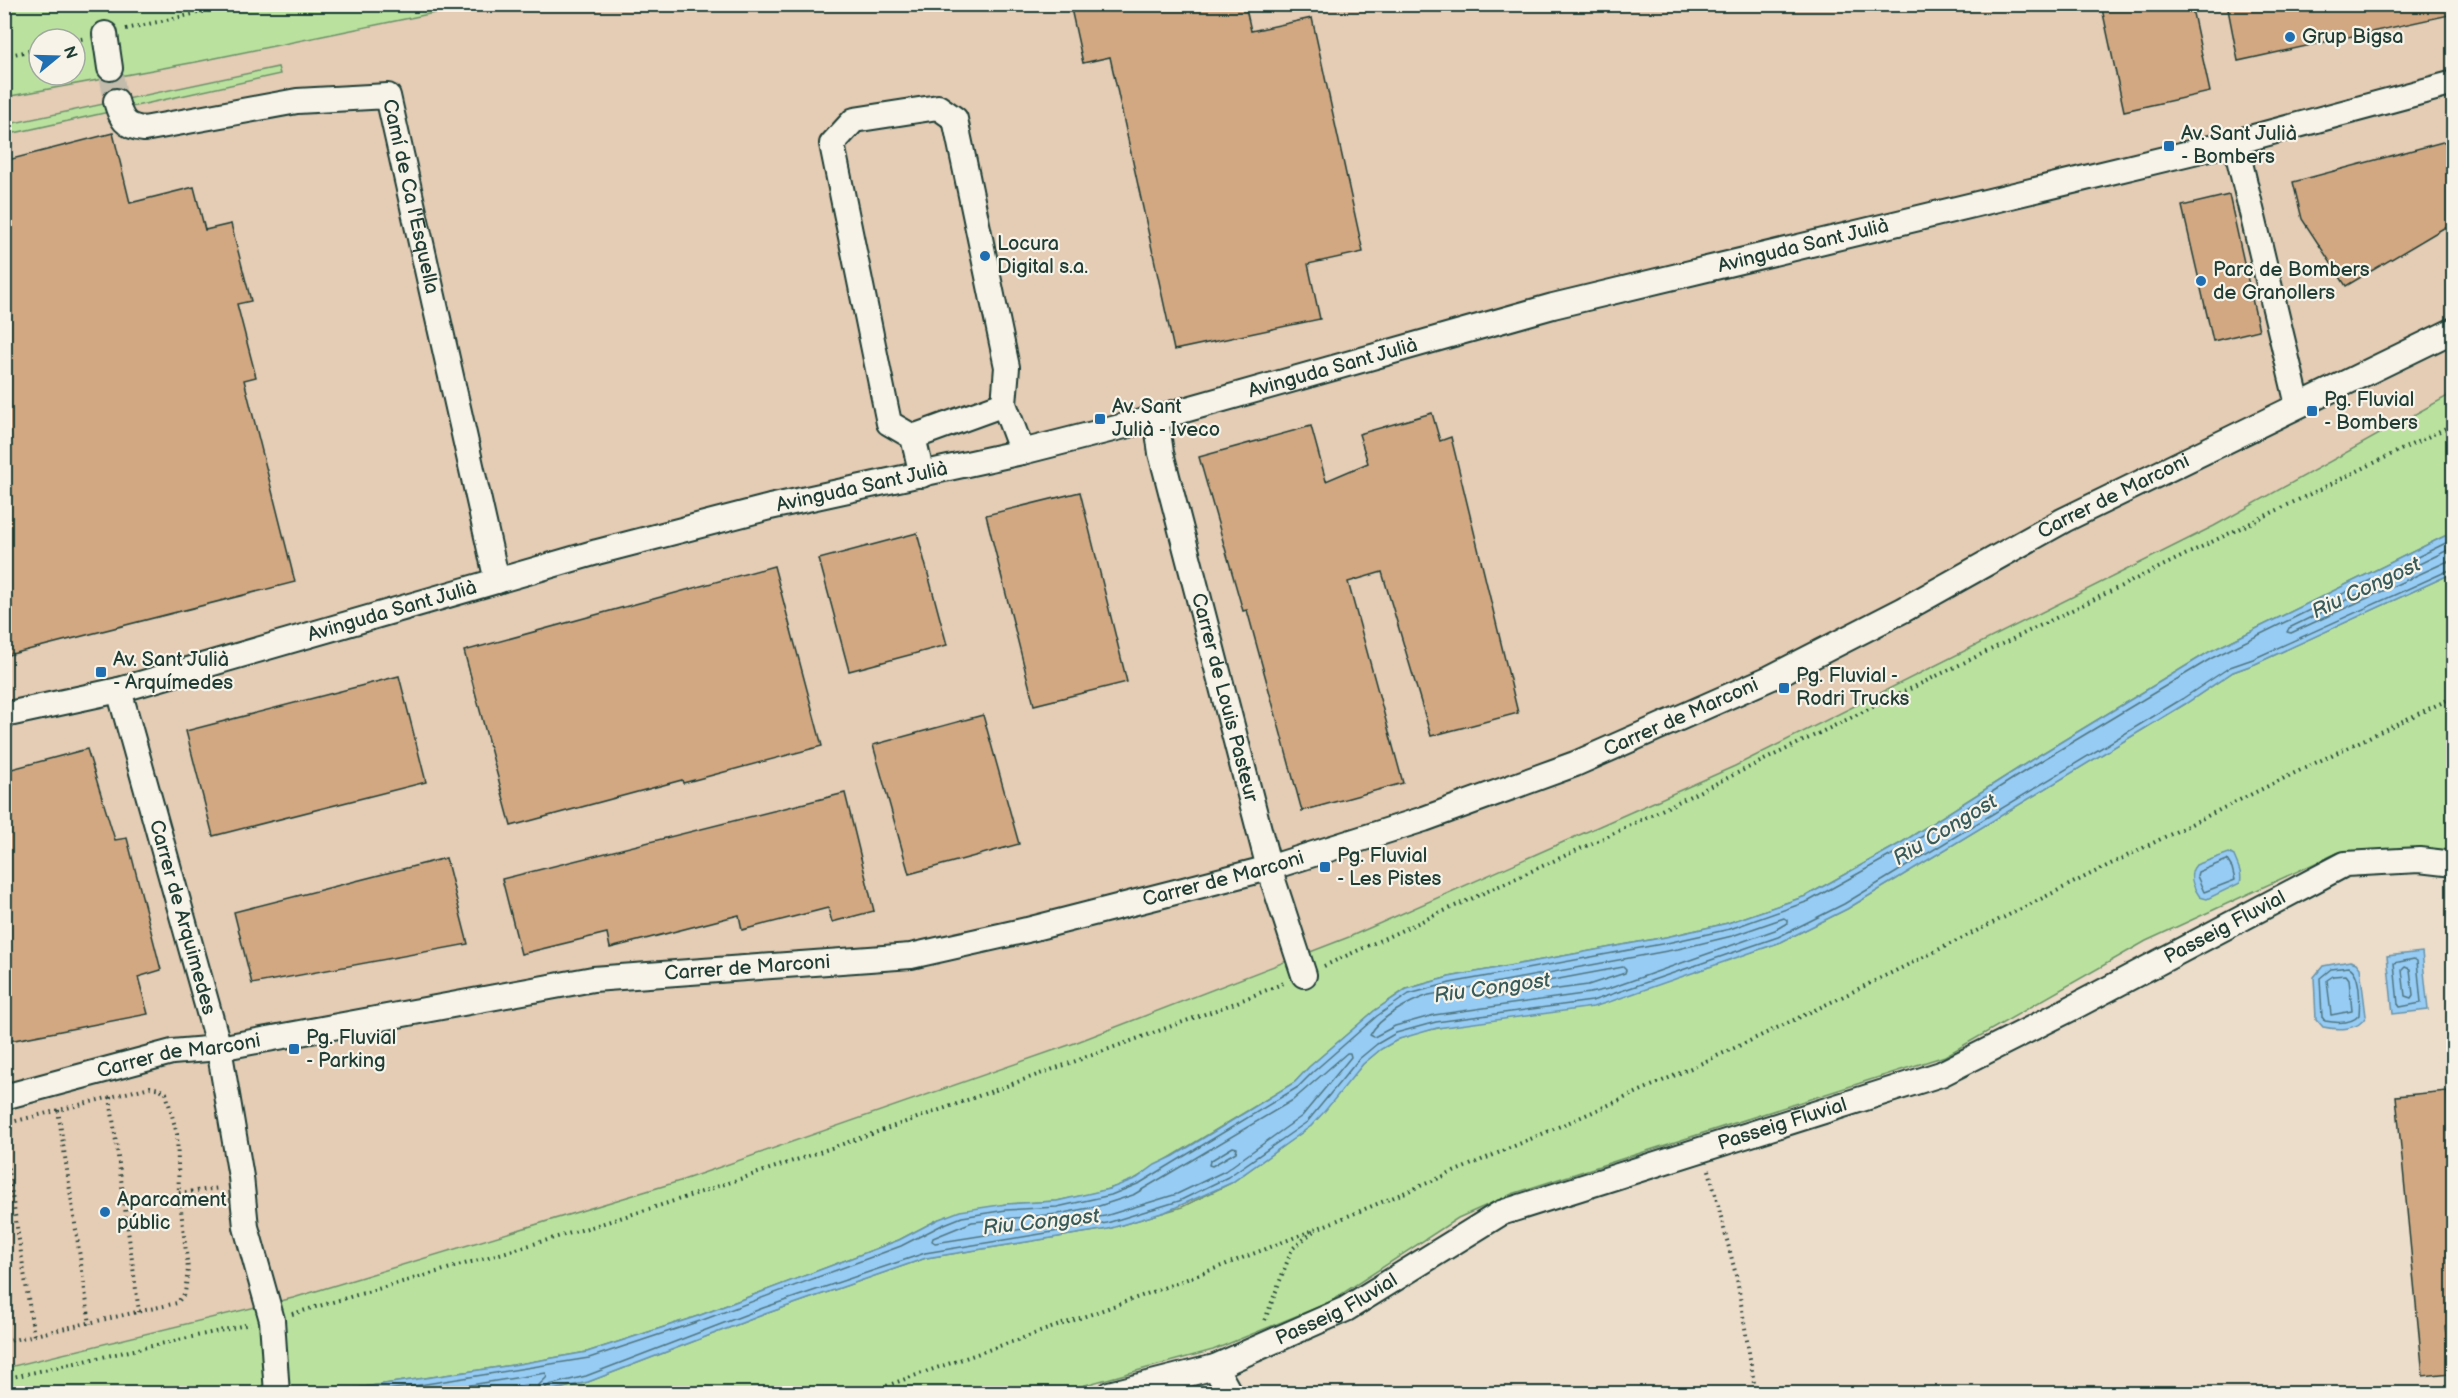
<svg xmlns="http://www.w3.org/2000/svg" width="2458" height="1398" font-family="'Balsamiq Sans',sans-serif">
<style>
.built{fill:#e4ccb5}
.green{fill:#bae29e;stroke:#6c9069;stroke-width:1.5;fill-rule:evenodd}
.water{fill:#97ccf5;stroke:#6793a8;stroke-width:1.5}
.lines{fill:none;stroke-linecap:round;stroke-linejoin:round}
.shore{stroke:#4f7681;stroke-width:1.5}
.building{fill:#d2a883;stroke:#1f3d34;stroke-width:1.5}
.minor-tunnel{stroke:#c3bcac;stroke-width:24;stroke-dasharray:24 12;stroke-linecap:butt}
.minor-casing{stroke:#1f3d34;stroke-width:28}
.path{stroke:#1f3d34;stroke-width:4;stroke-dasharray:1.5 4.5;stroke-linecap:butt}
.minor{stroke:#f7f3e8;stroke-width:24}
.poi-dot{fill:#1f6fb2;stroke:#f7f3e8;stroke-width:2}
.labels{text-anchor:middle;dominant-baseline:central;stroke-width:4.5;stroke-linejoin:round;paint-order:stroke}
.poi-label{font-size:20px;fill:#1f3d34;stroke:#f7f3e8;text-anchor:start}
.street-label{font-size:20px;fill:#1f3d34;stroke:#f7f3e8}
.water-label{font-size:21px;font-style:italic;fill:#375a5b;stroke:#f7f3e8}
</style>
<rect width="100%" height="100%" fill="#ecdcca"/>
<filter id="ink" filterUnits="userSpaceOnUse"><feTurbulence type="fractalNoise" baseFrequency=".0167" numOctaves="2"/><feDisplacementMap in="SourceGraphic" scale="12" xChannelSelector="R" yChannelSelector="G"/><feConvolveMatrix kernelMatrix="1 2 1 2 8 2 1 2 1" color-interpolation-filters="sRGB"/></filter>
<g filter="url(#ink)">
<!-- built -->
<path class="built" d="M473 5H2453V393L2214 526 1735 766 1349 937 1072 1044 680 1181 293 1298 5 1368 4 135 279 74 278 67 5 125V97L196 62Z"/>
<!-- green -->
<g class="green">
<path d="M5 5H473L196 62 5 97ZM39 39H75V75H39Z"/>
<path d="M278 67 280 74 5 135 4 125Z"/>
<path d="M2453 393V532L2209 652 2033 759 1901 843 1806 896 1728 923 1666 937 1449 977 1406 989 1374 1011 1309 1067 1295 1082 1128 1183 1095 1193 1057 1201 1006 1204 939 1219 899 1240 698 1316 587 1352 513 1365 323 1393 5 1394V1368L293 1298 680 1181 1072 1044 1349 937 1735 766 2214 526Z"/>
<path d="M2453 573V853H2337L2146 941 1945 1056 1512 1194 1458 1218 1328 1303 1213 1350 1056 1393 539 1394 588 1382 765 1314 926 1258 1108 1229 1182 1207 1231 1183 1311 1126 1363 1064 1381 1049 1399 1039 1416 1033 1701 969 1781 942 1847 909 2185 704 2233 672 2255 664Z"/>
</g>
<!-- water -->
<g class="water">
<path d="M2453 532V573L2255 664 2233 672 2185 704 1847 909 1781 942 1612 1001 1593 1007 1437 1028 1399 1039 1381 1049 1363 1064 1324 1112 1311 1126 1293 1139 1231 1183 1165 1212 1108 1229 926 1258 765 1314 588 1382 539 1393H323L513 1365 587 1352 698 1316 899 1240 939 1219 960 1211 1006 1204 1057 1201 1109 1189 1137 1178 1155 1165 1174 1156 1295 1082 1309 1067 1374 1011 1407 989 1449 977 1666 937 1728 923 1806 896 1901 843 2033 759 2209 652Z"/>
<path d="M2229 853 2234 856C2237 864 2243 874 2240 883L2207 899 2200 897C2193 887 2187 875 2196 865Z"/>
<path d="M2422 952 2428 1010 2393 1014 2387 956Z"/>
<path d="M2350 961 2356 963 2360 968 2366 1016C2359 1031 2337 1030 2323 1027L2316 1019 2314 977 2323 966Z"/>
</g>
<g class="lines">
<!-- shore -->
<g class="shore">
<path d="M2454 547 2289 628 2287 632 2291 633 2446 562 2454 561"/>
<path d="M2227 860 2232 868 2235 880 2204 892 2197 876 2198 872Z"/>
<path d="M1784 918 1787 920V923L1775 930 1608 989 1590 993 1434 1015 1395 1026 1374 1037 1370 1035C1379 1017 1411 1001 1429 995L1678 949 1732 936Z"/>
<path d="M2414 959 2417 961 2421 1003 2400 1007 2398 1004 2394 963Z"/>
<path d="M1623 967 1626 970 1625 973 1588 985 1490 998 1486 996 1489 992Z"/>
<path d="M2349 967C2361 973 2360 1003 2359 1015 2352 1024 2336 1023 2325 1021L2322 1017 2320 978 2331 969Z"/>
<path d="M2405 967 2410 969 2413 995 2411 998 2405 996 2402 970Z"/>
<path d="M2346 975 2349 979 2352 1011 2331 1015 2327 980 2333 976Z"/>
<path d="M1347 1053H1350L1351 1057 1302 1116 1225 1171 1177 1194 1105 1216 935 1243 932 1241 933 1238 972 1222 1058 1214 1099 1206 1133 1195 1293 1100Z"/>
<path d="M1233 1147 1237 1148 1236 1152 1212 1166 1209 1165 1210 1161Z"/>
<path d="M363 1394 589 1358 700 1321 901 1246 942 1225 962 1217 1006 1210 1057 1207 1111 1195 1140 1183 1298 1087 1313 1072 1377 1016 1409 994 1450 983 1667 943 1730 929 1809 901 1904 848 2036 764 2212 658 2454 539"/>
<path d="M414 1394 546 1373 547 1377 539 1385 537 1394"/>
<path d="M474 1394 525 1385 528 1387V1394"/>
<path d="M544 1394 545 1388 549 1385 586 1376 763 1308 925 1253 1107 1223 1179 1201 1228 1177 1307 1122 1359 1059 1377 1044 1396 1033 1436 1022 1592 1001 1778 937 1844 904 2182 699 2230 667 2253 659 2454 568"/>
</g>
</g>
<!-- building -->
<g class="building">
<path d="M1070 4H1245L1251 31 1312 18 1363 252 1308 264 1320 319 1174 350 1110 57 1083 63Z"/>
<path d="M2101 4H2191L2210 92 2124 111Z"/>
<path d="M2227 4H2454V14L2238 61Z"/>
<path d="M113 133 130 203 194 187 205 230 231 224 251 301 237 304 256 377 244 380 295 582 4 656V161Z"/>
<path d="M2454 139V222L2346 286 2302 219 2293 182Z"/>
<path d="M2229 195 2259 330 2213 341 2182 206Z"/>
<path d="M1432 413 1440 441 1451 437 1518 713 1431 736 1382 572 1348 582 1403 783 1302 811 1247 610 1243 611 1199 457 1311 426 1326 481 1368 463 1359 434Z"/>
<path d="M1080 492 1127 682 1034 705 986 515Z"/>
<path d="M917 533 947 645 849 671 819 559Z"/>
<path d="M774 566 822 746 683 783 682 780 511 826 464 651Z"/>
<path d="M399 676 426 782 213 836 186 731Z"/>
<path d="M983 715 1019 844 909 874 873 745Z"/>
<path d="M87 749 115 840 127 838 161 970 138 977 148 1014 4 1042V771Z"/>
<path d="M845 793 874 911 832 922 828 908 742 930 739 915 610 948 607 933 521 954 502 879Z"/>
<path d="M446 858 468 944 252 984 234 912Z"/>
<path d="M2447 1091 2454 1159V1326H2445L2450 1373 2423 1376 2396 1096Z"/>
</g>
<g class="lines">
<!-- minor-tunnel -->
<path class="minor-tunnel" d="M110 68 116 101"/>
<!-- minor casing -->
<g class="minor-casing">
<g id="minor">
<path d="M105 34 110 68"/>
<path id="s1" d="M116 101C121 119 125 127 144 129L297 101 388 96 497 581"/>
<path d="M2235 142 2298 405"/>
<path id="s2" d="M1156 418 1161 453 1269 868 1304 975"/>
<path d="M913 437 1004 404"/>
<path d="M922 475 913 437 889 423 832 144 854 120 938 107 955 119 1007 367 1004 404 1022 452"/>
<path id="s3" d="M119 690 219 1048 241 1177 246 1227 272 1320 277 1394"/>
<path id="s4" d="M4 715 119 690 597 552 770 507 1022 452 1156 418 1553 306 2235 142 2454 83"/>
<path id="s5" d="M4 1097 172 1052 219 1048 593 979 911 956 1027 930 1269 868 1424 819 1575 764 1770 678 1903 610 2064 520 2454 330"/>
<path d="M1215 1367 1230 1394"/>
<path id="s6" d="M1109 1394 1215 1367 1346 1309 1501 1213 1941 1074 2072 1008 2345 864 2419 860 2454 864"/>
</g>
</g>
<!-- path -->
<g class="path">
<path d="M126 29 238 4"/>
<path d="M75 40 86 38"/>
<path d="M4 56 39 49"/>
<path d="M1324 966 1608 836 2454 424"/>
<path d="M110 1097 139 1312"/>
<path d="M58 1110 90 1324"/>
<path d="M4 1124 150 1087 160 1089 166 1093 177 1134 179 1193 188 1269 185 1293 177 1303 4 1342"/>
<path d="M4 1144 34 1336"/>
<path d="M1709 1170 1737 1279 1754 1383 1758 1394"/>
<path d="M179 1193 220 1188"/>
<path d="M292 1314C433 1272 574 1235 713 1188 888 1130 1062 1066 1235 1003L1284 983"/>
<path d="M1265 1320 1292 1249 1315 1230"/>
<path d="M4 1379 250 1324"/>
<path d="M864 1394C957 1360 1051 1329 1144 1295 1292 1241 1437 1180 1581 1117 1877 989 2161 833 2454 697"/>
</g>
<!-- minor -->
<use href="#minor" class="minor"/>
</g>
</g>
<!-- markers -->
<g class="poi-dot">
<circle cx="2290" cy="37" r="6"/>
<rect x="2163" y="140" width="12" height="12" rx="3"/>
<circle cx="985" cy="256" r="6"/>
<circle cx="2201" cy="281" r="6"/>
<rect x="2306" y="405" width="12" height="12" rx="3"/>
<rect x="1094" y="413" width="12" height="12" rx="3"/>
<rect x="95" y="666" width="12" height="12" rx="3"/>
<rect x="1778" y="682" width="12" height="12" rx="3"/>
<rect x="1319" y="861" width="12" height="12" rx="3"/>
<rect x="288" y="1043" width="12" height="12" rx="3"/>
<circle cx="105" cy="1212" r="6"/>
</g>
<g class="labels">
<!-- poi labels -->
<g class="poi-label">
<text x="2302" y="37">Grup Bigsa</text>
<text x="2181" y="134">Av. Sant Julià<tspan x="2181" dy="23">- Bombers</tspan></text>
<text x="997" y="244">Locura<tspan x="997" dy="23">Digital s.a.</tspan></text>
<text x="2213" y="270">Parc de Bombers<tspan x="2213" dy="23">de Granollers</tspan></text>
<text x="2324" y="400">Pg. Fluvial<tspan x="2324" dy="23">- Bombers</tspan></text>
<text x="1112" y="407">Av. Sant<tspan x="1112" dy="23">Julià - Iveco</tspan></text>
<text x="113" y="660">Av. Sant Julià<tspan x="113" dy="23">- Arquímedes</tspan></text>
<text x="1796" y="676">Pg. Fluvial -<tspan x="1796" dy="23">Rodri Trucks</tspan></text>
<text x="1337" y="856">Pg. Fluvial<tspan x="1337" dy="23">- Les Pistes</tspan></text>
<text x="306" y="1038">Pg. Fluvial<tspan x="306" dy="23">- Parking</tspan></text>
<text x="117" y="1200">Aparcament<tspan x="117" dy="23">públic</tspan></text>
</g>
<!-- street labels -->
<g class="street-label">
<text stroke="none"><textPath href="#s1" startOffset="393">Camí de Ca l'Esquella</textPath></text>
<text stroke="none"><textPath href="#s4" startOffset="1860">Avinguda Sant Julià</textPath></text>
<text stroke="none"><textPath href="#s4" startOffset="1374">Avinguda Sant Julià</textPath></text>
<text stroke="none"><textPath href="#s4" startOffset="888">Avinguda Sant Julià</textPath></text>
<text stroke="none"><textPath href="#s5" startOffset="2214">Carrer de Marconi</textPath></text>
<text stroke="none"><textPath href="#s4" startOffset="402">Avinguda Sant Julià</textPath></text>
<text stroke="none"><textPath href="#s2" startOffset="288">Carrer de Louis Pasteur</textPath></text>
<text stroke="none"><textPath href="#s5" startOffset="1728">Carrer de Marconi</textPath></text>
<text stroke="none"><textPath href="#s5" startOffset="1242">Carrer de Marconi</textPath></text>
<text stroke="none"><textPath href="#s3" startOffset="236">Carrer de Arquimedes</textPath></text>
<text stroke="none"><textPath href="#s6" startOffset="1216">Passeig Fluvial</textPath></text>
<text stroke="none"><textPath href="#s5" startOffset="756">Carrer de Marconi</textPath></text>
<text stroke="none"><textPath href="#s5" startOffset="180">Carrer de Marconi</textPath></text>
<text stroke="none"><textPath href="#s6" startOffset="730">Passeig Fluvial</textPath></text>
<text stroke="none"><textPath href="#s6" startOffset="244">Passeig Fluvial</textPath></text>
</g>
<!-- water labels -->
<g class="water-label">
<text transform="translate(2366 588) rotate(-25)">Riu Congost</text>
<text transform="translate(1945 830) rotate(-31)">Riu Congost</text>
<text transform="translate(1492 988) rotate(-8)">Riu Congost</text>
<text transform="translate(1041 1222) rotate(-6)">Riu Congost</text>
</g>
</g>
<!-- margin -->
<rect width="2458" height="1398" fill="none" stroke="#f7f3e8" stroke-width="24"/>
<rect x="12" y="12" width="2434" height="1374" fill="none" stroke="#1f3d34" stroke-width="2" filter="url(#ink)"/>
<!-- north arrow -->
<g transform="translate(57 57) rotate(71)"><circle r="28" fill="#f7f3e8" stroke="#a1aaa0" stroke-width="1.5"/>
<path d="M0-4.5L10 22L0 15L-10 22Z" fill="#1f6fb2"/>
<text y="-9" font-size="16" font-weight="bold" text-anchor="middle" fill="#1f3d34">N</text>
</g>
</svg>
